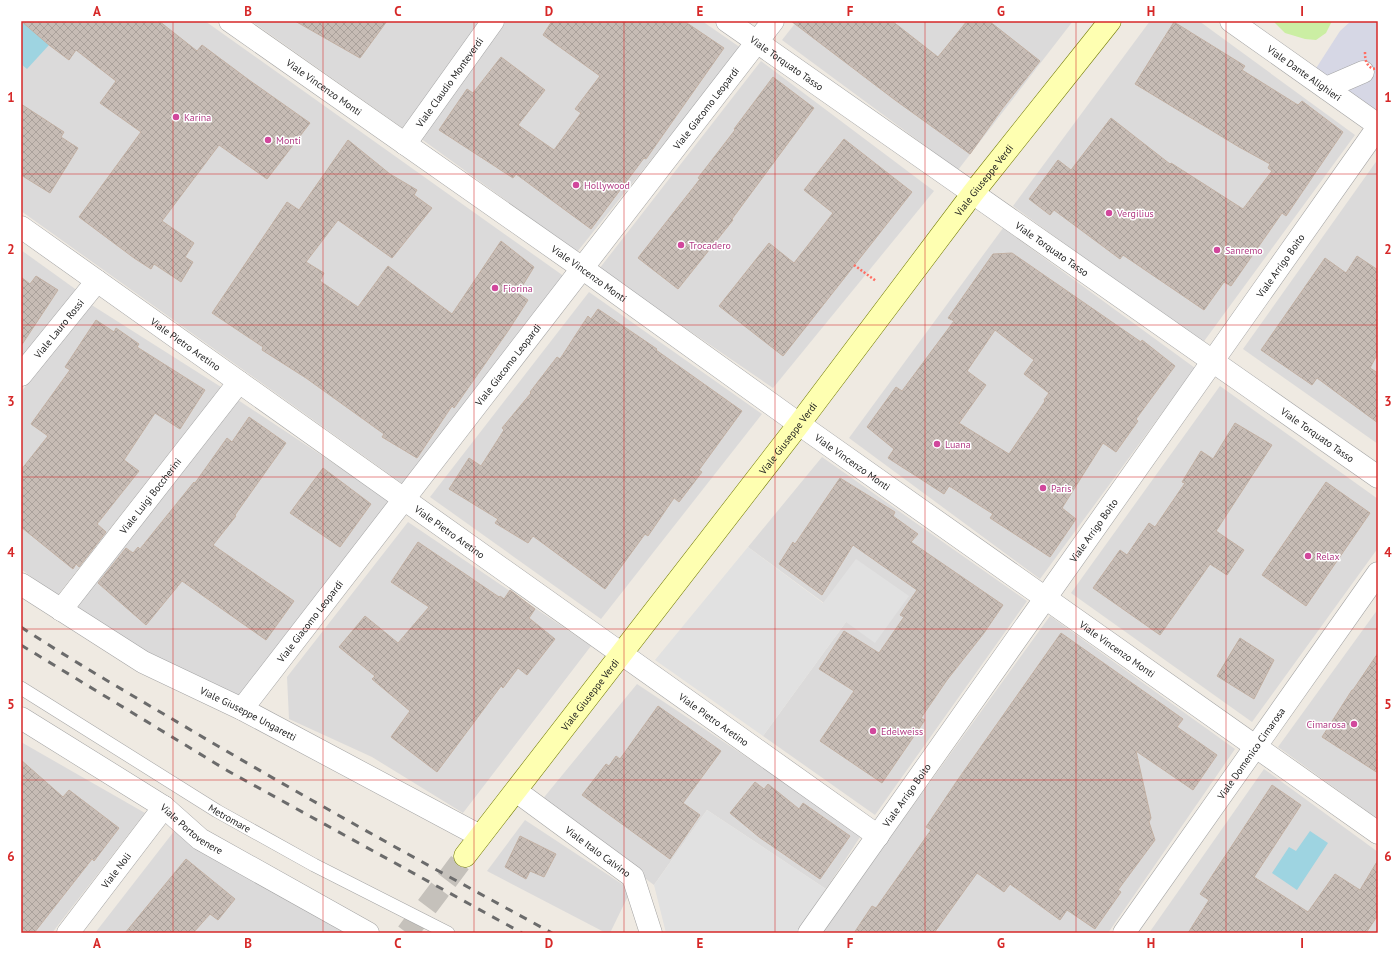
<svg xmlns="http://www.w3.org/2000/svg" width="1399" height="954" font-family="'PT Sans',sans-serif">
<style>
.residential{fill:#dbdada}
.garden{fill:#cbeea3}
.parking{fill:#e1e1e1}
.plaza{fill:#d6d7e5}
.water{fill:#9ed4e1}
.building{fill:url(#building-cross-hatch);stroke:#c2b0a3;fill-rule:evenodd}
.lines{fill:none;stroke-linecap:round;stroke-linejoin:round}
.secondary-tunnel{stroke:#c5c1bb;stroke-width:22;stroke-dasharray:22 11;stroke-linecap:butt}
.lane-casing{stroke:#a4a4a4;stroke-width:14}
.street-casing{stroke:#a4a4a4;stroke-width:23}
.secondary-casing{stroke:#707800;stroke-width:23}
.path{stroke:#ff6e63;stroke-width:2.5;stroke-dasharray:2 2;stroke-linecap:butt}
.lane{stroke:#fff;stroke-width:13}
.street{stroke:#fff;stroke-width:22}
.secondary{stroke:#feffb1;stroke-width:22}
.rail{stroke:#6b6b6b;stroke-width:3;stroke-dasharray:8 8;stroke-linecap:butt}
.path-bridge{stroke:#ff6e63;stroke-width:2.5;stroke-dasharray:2 2;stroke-linecap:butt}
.grid{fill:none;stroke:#d62828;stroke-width:1;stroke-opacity:0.55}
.hotel-dot{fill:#d1479c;stroke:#fff;stroke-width:1.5}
.labels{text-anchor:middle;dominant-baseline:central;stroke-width:3;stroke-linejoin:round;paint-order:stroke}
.street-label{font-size:10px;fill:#1d1d1d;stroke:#fff}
.hotel-label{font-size:10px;fill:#b23c85;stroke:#fff;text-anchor:start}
.neatline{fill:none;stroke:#d62828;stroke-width:1.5}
.grid-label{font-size:13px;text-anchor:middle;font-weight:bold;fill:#d62828}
</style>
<defs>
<pattern id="building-cross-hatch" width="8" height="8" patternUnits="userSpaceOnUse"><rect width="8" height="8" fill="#c7bcb5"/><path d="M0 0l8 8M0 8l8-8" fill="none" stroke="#aaa19b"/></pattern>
</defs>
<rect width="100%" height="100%" fill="#efeae2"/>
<!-- residential -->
<g class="residential">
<path d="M21 21H205L565 277 403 484 21 211Z"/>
<path d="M251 21H481L404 129Z"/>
<path d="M504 21H702L741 48 577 252 420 138Z"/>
<path d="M797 21H1073L958 170 782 40Z"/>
<path d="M1150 21H1199L1355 135 1202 344 1013 206Z"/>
<path d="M761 61 934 191 773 388 599 269Z"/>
<path d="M1378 159V444L1243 349Z"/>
<path d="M1003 228 1195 368 1040 579 849 438Z"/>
<path d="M21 250 78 291 21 362Z"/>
<path d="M589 292 762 414 601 619 430 497Z"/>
<path d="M90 304 221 387 57 596 21 569V392Z"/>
<path d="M1220 386 1378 499V548L1252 722 1071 593Z"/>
<path d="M238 400 392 502 237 698 155 661 74 609Z"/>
<path d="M822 457 1027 601 875 815 763 736 846 622 824 603 748 547Z"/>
<path d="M408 522 591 646 463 813 372 757 289 719 287 677Z"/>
<path d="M1378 609V819L1278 747Z"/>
<path d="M1050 616 1235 749 1108 933H821Z"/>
<path d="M637 684 862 834 826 889 707 810 654 885 541 801Z"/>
<path d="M21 742 145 813 52 933H21Z"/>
<path d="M1264 769 1378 852V933H1149Z"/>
<path d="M525 820 631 890 610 933H606L487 871Z"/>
<path d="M175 830 359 933H95Z"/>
</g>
<!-- garden -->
<path class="garden" d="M1273 21H1332L1326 33 1316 40 1305 39 1285 33Z"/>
<!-- parking -->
<g class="parking">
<path d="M748 547 823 603 856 559 909 596 875 643 846 622 763 736 655 660Z"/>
<path d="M707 810 826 889 796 933H666L654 885Z"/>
</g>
<!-- plaza -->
<path class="plaza" d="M1351 21H1378V119L1313 73 1340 31Z"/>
<!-- water -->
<g class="water">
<path d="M21 21 49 45 27 69 21 64Z"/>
<path d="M1310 831 1328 843 1297 890 1272 873 1289 847 1296 851Z"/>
</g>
<!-- building -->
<g class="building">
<path d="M21 21H159L197 51 202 45 249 80 310 123 267 179 219 145 162 221 194 243 185 257 193 262 181 282 154 264 151 269 134 258 79 217 141 132 100 103 116 81 76 50 69 60 49 45Z"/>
<path d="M295 21H387L360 58Z"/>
<path d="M552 21H684L724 48 646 159 644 158 591 229 516 174 513 178 439 130 467 89 473 93 501 57 545 90 518 125 554 150 581 113 575 109 600 76 543 35Z"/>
<path d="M791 21H892L938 57 967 21H989L1040 61 1002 109 970 154 895 100Z"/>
<path d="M1174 22 1245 66 1242 70 1298 105 1302 101 1343 132 1286 216 1282 213 1231 286 1224 282 1204 310 1123 255 1120 259 1054 210 1050 215 1029 199 1058 160 1071 170 1111 118 1170 164 1171 163 1243 209 1272 171 1268 168 1270 164 1239 147 1135 84Z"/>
<path d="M773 77 814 108 732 219 733 220 678 289 638 258 700 179 698 178 735 130 734 129Z"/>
<path d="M21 104 64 132 61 137 78 148 50 193 21 175Z"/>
<path d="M844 139 912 192 783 356 719 306 769 243 794 263 833 213 804 190Z"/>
<path d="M348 140 390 174 417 190 414 195 432 208 392 258 338 220 306 262 324 273 320 281 358 307 388 266 452 314 501 241 534 267 518 293 528 300 508 331 454 408 452 406 417 458 382 437 384 434 306 378 262 350 263 347 212 313 287 202 299 210Z"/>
<path d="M1012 253 1141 342 1142 340 1175 366 1136 419 1138 421 1116 452 1103 443 1062 508 1076 519 1050 557 990 518 993 514 949 486 944 494 888 458 894 449 867 427 896 387 902 391 954 321 948 318 993 254ZM995 330 1034 360 1024 374 1049 393 1044 400 1045 401 1009 454 959 423 986 385 967 371Z"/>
<path d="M1357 256 1378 270V353L1370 368 1378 373V423L1317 378 1312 385 1261 350 1325 258 1346 273Z"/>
<path d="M36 276 58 290 21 346V277L30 284Z"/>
<path d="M598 309 657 349 656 350 742 411 699 470 702 472 679 502 674 498 648 536 645 534 605 589 533 536 528 543 495 523 498 519 449 489 469 458 481 466 504 430 502 428 531 393 530 392 557 357 560 359 588 316 591 319Z"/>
<path d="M96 320 114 332 116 328 139 344 137 347 205 390 180 429 155 413 124 460 139 471 97 524 106 532 79 567 76 564 73 569 21 527V470L48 436 31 424 70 370 65 367Z"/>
<path d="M249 417 286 443 235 515 236 516 213 545 294 601 266 640 182 581 146 625 98 583 126 548 133 553 138 547 140 549 194 482 195 483 227 438 232 442Z"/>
<path d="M1235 423 1272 445 1216 531 1244 550 1227 575 1210 564 1160 635 1093 588 1120 550 1127 555 1149 523 1155 527 1185 483 1182 482 1201 451 1213 459Z"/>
<path d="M323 468 371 504 340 547 290 513Z"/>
<path d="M840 478 895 512 893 516 918 534 911 542 1003 605 984 633 947 680 921 718 925 720 882 783 820 741 854 691 819 669 844 631 879 653 904 617 900 615 917 590 853 545 822 595 779 564 793 542 795 544Z"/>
<path d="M1326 482 1370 513 1306 606 1262 575Z"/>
<path d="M418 542 499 597 500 596 504 599 510 590 535 609 529 618 555 639 527 675 518 668 503 688 501 686 437 772 391 737 410 711 372 679 375 676 339 647 365 616 398 643 429 607 391 582Z"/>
<path d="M1061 633 1183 719 1177 727 1217 755 1193 790 1136 751 1151 818 1149 822 1155 840 1118 890 1121 892 1095 929 1067 910 1060 920 1010 884 1004 892 977 873 934 933H854L872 906 876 908 931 830 926 827 959 778Z"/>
<path d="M1240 638 1274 660 1254 699 1217 676Z"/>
<path d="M1378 653V773L1322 737 1352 690H1353Z"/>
<path d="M658 706 721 751 683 803 700 815 670 859 582 795 606 764 609 766 616 756 620 759Z"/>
<path d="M21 760 63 797 69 790 119 828 94 861 92 859 34 933H21Z"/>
<path d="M755 782 764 789 768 784 799 809 803 803 850 836 820 879 759 837 730 813Z"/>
<path d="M1272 785 1301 805 1254 877 1308 912 1335 874 1360 890 1378 860V915L1366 933H1188L1209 900 1200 894Z"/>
<path d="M520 836 556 854 544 877 530 871 526 879 505 867Z"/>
<path d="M186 859 235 899 218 920 210 914 193 933H125Z"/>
</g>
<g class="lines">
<!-- secondary-tunnel -->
<path class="secondary-tunnel" d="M407 933 465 856"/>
<!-- lane casing -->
<g class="lane-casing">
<g id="lane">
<path id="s1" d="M21 688 217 811 314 865 448 933"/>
</g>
</g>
<!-- street casing -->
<g class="street-casing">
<g id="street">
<path id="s2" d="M230 21 582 268 799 424 1378 833"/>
<path id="s3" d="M727 21 1378 477"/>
<path id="s4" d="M1231 21 1378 125"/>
<path d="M1326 88 1363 72"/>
<path id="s5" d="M405 144 493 21"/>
<path id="s6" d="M21 227 878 836"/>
<path id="s7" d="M21 375 97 281"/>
<path id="s8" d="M21 584 143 662 242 709 480 836"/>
<path id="s9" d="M61 610 239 382"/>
<path id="s10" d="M242 709 773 21"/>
<path id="s11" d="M21 718 164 807 200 839 368 933"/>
<path id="s12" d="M516 791 633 877 651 933"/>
<path id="s13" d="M68 933 164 807"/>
<path id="s14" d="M809 933 1378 127"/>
<path id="s15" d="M1124 933 1378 573"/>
</g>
</g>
<!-- secondary casing -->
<g class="secondary-casing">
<g id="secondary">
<path id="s16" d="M465 856 799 424 973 193 1110 21"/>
</g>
</g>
<!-- path -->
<path class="path" d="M854 265 876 281"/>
<!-- lane -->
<use href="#lane" class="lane"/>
<!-- street -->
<use href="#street" class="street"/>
<!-- secondary -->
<use href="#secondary" class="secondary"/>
<!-- rail -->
<g class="rail">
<path d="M21 627C74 662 130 694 184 726 305 798 429 866 552 933"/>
<path d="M21 645 228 771 522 933"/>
</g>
<!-- path-bridge -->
<path class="path-bridge" d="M1365 52C1365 60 1366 65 1373 69L1378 68"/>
</g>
<!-- grid -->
<path class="grid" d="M173 21V933M323 21V933M474 21V933M624 21V933M775 21V933M925 21V933M1076 21V933M1226 21V933M21 174H1378M21 325H1378M21 477H1378M21 629H1378M21 780H1378"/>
<!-- markers -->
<g class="hotel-dot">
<circle cx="176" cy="117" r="4"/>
<circle cx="268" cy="140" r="4"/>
<circle cx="576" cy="185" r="4"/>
<circle cx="1109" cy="213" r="4"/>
<circle cx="681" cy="245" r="4"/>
<circle cx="1217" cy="250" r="4"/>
<circle cx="495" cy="288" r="4"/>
<circle cx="937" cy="444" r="4"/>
<circle cx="1043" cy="488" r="4"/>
<circle cx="1308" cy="556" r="4"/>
<circle cx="1354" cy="724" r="4"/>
<circle cx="873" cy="731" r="4"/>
</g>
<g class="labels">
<!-- street labels -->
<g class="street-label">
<text stroke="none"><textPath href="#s3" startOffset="73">Viale Torquato Tasso</textPath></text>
<text stroke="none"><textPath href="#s4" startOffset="90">Viale Dante Alighieri</textPath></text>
<text stroke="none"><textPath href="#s5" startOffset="76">Viale Claudio Monteverdi</textPath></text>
<text stroke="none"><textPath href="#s2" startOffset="115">Viale Vincenzo Monti</textPath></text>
<text stroke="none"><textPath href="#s10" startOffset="759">Viale Giacomo Leopardi</textPath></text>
<text stroke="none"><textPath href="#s16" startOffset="852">Viale Giuseppe Verdi</textPath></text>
<text stroke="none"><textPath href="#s3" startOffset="397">Viale Torquato Tasso</textPath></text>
<text stroke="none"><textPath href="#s14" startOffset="817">Viale Arrigo Boito</textPath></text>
<text stroke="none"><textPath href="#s2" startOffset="439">Viale Vincenzo Monti</textPath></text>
<text stroke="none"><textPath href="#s7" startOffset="60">Viale Lauro Rossi</textPath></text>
<text stroke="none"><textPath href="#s6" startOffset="202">Viale Pietro Aretino</textPath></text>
<text stroke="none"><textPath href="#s10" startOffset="435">Viale Giacomo Leopardi</textPath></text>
<text stroke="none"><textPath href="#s3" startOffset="721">Viale Torquato Tasso</textPath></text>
<text stroke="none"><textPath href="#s16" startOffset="528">Viale Giuseppe Verdi</textPath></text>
<text stroke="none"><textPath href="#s2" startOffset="763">Viale Vincenzo Monti</textPath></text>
<text stroke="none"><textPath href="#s9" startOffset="145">Viale Luigi Boccherini</textPath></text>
<text stroke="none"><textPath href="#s14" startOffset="493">Viale Arrigo Boito</textPath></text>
<text stroke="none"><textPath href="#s6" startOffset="526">Viale Pietro Aretino</textPath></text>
<text stroke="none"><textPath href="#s10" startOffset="111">Viale Giacomo Leopardi</textPath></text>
<text stroke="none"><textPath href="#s2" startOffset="1087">Viale Vincenzo Monti</textPath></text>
<text stroke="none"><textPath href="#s16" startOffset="204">Viale Giuseppe Verdi</textPath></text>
<text stroke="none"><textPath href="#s8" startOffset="262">Viale Giuseppe Ungaretti</textPath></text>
<text stroke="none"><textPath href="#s6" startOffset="850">Viale Pietro Aretino</textPath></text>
<text stroke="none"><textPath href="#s15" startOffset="220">Viale Domenico Cimarosa</textPath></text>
<text stroke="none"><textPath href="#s14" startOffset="169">Viale Arrigo Boito</textPath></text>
<text stroke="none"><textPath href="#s1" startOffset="246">Metromare</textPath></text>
<text stroke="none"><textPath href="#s11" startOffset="204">Viale Portovenere</textPath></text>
<text stroke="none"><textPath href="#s12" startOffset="102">Viale Italo Calvino</textPath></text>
<text stroke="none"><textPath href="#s13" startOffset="79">Viale Noli</textPath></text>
</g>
<!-- hotel labels -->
<g class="hotel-label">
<text x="184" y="117">Karina</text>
<text x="276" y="140">Monti</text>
<text x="584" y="185">Hollywood</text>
<text x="1117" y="213">Vergilius</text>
<text x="689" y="245">Trocadero</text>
<text x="1225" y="250">Sanremo</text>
<text x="503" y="288">Fiorina</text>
<text x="945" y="444">Luana</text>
<text x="1051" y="488">Paris</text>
<text x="1316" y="556">Relax</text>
<text x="1346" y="724" text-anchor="end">Cimarosa</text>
<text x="881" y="731">Edelweiss</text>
</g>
</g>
<!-- border -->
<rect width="1399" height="954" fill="none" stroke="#ffffff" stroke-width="44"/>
<rect x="22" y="22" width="1355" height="910" class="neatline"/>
<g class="grid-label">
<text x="97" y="16">A</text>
<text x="248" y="16">B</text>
<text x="398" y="16">C</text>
<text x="549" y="16">D</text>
<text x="700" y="16">E</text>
<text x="850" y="16">F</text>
<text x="1001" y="16">G</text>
<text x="1151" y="16">H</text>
<text x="1302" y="16">I</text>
<text x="11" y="102">1</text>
<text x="1388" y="102">1</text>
<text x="11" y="254">2</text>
<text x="1388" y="254">2</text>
<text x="11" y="406">3</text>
<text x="1388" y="406">3</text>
<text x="11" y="557">4</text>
<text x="1388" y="557">4</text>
<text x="11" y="709">5</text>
<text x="1388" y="709">5</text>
<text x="11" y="861">6</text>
<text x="1388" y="861">6</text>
<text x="97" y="948">A</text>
<text x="248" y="948">B</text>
<text x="398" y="948">C</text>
<text x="549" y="948">D</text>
<text x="700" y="948">E</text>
<text x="850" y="948">F</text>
<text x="1001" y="948">G</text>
<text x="1151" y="948">H</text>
<text x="1302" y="948">I</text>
</g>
</svg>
